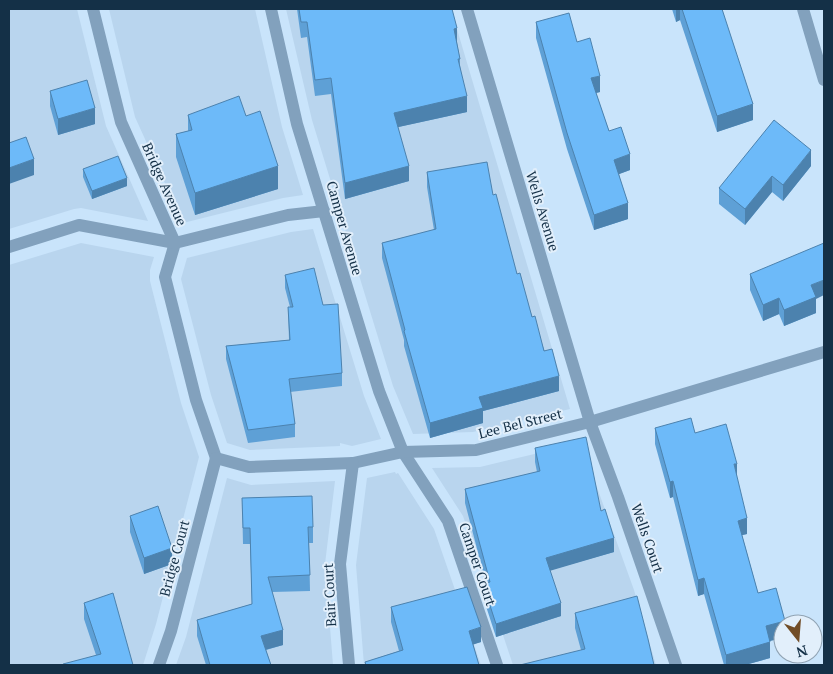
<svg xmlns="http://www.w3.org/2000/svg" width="833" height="674" font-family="'PT Serif',serif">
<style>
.built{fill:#b9d5ee}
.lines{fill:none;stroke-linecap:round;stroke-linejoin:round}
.minor{stroke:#82a1bd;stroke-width:12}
.wall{fill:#5ea0d6}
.shaded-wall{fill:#4c82ae}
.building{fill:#6dbaf9;stroke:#4c82ae}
.labels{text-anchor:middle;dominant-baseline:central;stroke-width:4;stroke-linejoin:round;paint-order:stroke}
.street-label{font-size:14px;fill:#143047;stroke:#e2effb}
</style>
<rect width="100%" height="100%" fill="#c9e4fb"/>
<!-- built -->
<g class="built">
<path d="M9 9H77L106 126 148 221 81 208 74 209 9 229Z"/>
<path d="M109 9H255L282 127 303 195 283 198 183 223 135 117Z"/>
<path d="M286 9H451L570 409 473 432 413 434 393 386 346 233 337 192H334L312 120Z"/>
<path d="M313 229 364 396 381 439 352 446 340 443V446L250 450 227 443 211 395 181 279 187 258 291 232Z"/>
<path d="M81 243 154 257 150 270V281L181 403 199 457 156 624 143 665H9V265Z"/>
<path d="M581 443 634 590 656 665H513L463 516 432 468 480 467Z"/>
<path d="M395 472 396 474 398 473 434 529 481 665H364L356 565 367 478Z"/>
<path d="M227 478 251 485 335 481 325 564 333 665H176L186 637Z"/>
</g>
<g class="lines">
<!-- minor -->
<g class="minor">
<path d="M93 9 121 122 175 243 165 277 196 400 216 458"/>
<path d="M271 9 297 124 379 391 403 452 448 521 497 665"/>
<path d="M467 9 590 422 618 497 676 665"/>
<path d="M803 9 824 80"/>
<path d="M9 247 79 225 175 243 288 215 324 211"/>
<path d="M216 458 249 467 353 463 403 452 476 450 590 422 824 352"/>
<path d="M159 665 171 631 216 458"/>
<path d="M349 665 340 564 353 463"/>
</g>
</g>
<!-- wall -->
<g class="wall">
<path d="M297 9H452L457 43 460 59V66L467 112 398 127 409 181 345 199 331 94 315 96 307 37 301 38Z"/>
<path d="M672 9H722L753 120 717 132 680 20 676 22Z"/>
<path d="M536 22 577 42 600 92 596 93 609 131 630 170 619 174 628 219 594 230 567 149 536 38Z"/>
<path d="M50 91 95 124 58 135 50 106Z"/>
<path d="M188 115 246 116 278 189 195 215 176 157V134L188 131Z"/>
<path d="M811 166 783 201 772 192 745 225 719 204V188Z"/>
<path d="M83 169 127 186 92 199 83 177Z"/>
<path d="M427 172 493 195 517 274 559 391 483 411V423L430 438 404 346V340L382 258V243L434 230 427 187Z"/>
<path d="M750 274 816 299V313L784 326 779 314 763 321 750 290Z"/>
<path d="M285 275 323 305 342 373V386L290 392 295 424V437L248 443 226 359V346L289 340 288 307H290L285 288Z"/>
<path d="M655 428 695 433 737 478 747 534 742 535 758 593 785 624 770 641V658L745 665H724L704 594 698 596 673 497 670 498 655 444Z"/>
<path d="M535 448 601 511 614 552 550 570 561 616 496 637 483 597V584L486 583 465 503V489L537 472 535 462Z"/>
<path d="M242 498 313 527V543H309L310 591 272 592 283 645 266 650 271 665H206L197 636V620L252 604 250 544H243Z"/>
<path d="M130 516 172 564 144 574 130 532Z"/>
<path d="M84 603 133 665 96 655 84 619Z"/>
<path d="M391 607 481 642 473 644 479 665H365V662L399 651 391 622Z"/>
<path d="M575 613 654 665 581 650 575 628Z"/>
</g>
<!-- shaded-wall -->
<g class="shaded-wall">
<path d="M676 9H680V20L676 22Z"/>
<path d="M457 28V43L454 44V29Z"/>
<path d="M600 76V92L591 94V78Z"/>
<path d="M467 96V112L394 128V113Z"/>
<path d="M753 104V120L717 132V116Z"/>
<path d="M95 108V124L58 135V119Z"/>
<path d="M811 150V166L783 201V185Z"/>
<path d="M630 154V170L614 176V160Z"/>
<path d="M34 159V175L9 184V168Z"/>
<path d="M278 166V189L195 215V193Z"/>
<path d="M409 166V181L345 199V183Z"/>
<path d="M772 176V192L745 225V209Z"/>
<path d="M127 178V186L92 199V191Z"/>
<path d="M628 203V219L594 230V215Z"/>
<path d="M824 280V295L816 299V313L784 326V310L811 285Z"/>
<path d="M779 298V314L763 321V305Z"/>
<path d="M559 376V391L483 411V423L430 438V423L479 397Z"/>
<path d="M734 464H737V479Z"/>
<path d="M673 481V497L670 498V482Z"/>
<path d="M747 518V534L738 536V521Z"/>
<path d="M614 538V552L546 572V558Z"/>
<path d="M172 548V564L144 574V558Z"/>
<path d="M704 578V594L698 596V580Z"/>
<path d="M561 603V616L496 637V624Z"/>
<path d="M785 621V624H783V638L766 642V626Z"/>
<path d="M481 627V642L469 646V631Z"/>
<path d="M283 630V645L261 651V636Z"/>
<path d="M770 642V658L745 665H726V655Z"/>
</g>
<!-- building -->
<g class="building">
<path d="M299 9H452L457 28 454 29 460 59H458L467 96 394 113 409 166 345 183 331 78 315 80 307 22H301Z"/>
<path d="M682 9H722L753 104 717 116Z"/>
<path d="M569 13 577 42 590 38 600 76 591 78 609 131 621 127 630 154 614 160 628 203 594 215 567 133 536 22Z"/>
<path d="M87 80 95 108 58 119 50 91Z"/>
<path d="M239 96 246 116 260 111 278 166 195 193 176 134 192 130 188 115Z"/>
<path d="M774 120 811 150 783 185 772 176 745 209 719 188Z"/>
<path d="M26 137 34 159 9 168V143Z"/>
<path d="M118 156 127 178 92 191 83 169Z"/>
<path d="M487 162 493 195 496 194 517 274 520 273 532 317 535 316 544 351 552 349 559 376 479 397 483 408 430 423 404 331 405 330 382 243 436 229 427 172Z"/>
<path d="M824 243V280L811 285 816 297 784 310 779 298 763 305 750 274Z"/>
<path d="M314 268 323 305 338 304 342 373 289 379 295 424 248 430 226 346 290 340 288 307H293L285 275Z"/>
<path d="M691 418 695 433 726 424 737 464H734L747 518 738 521 758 593 776 588 785 621 766 626 770 642 726 655 704 578 698 580 673 481 670 482 655 428Z"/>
<path d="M586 437 601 511 605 509 614 538 546 558 561 603 496 624 483 584 490 582 465 489 540 471 535 448Z"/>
<path d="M312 496 313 527H308L310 575 268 577 283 630 261 636 271 665H210L197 620 252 604 250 528H243L242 498Z"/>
<path d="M158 506 172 548 144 558 130 516Z"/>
<path d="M467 587 481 627 469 631 479 665H366L365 662 403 650 391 607Z"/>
<path d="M113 593 133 665H64L63 664 101 654 84 603Z"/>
<path d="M637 596 648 639 654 665H520L585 649 575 613Z"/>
</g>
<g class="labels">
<!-- street labels -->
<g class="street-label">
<text transform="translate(165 184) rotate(66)">Bridge Avenue</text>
<text transform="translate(543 211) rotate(73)">Wells Avenue</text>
<text transform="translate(345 228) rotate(74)">Camper Avenue</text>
<text transform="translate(520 423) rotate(-14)">Lee Bel Street</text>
<text transform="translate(648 538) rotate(71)">Wells Court</text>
<text transform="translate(174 558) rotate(-75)">Bridge Court</text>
<text transform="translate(478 564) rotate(71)">Camper Court</text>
<text transform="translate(329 595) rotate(-93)">Bair Court</text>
</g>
</g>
<!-- border -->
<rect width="833" height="674" fill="none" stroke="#143047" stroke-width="20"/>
<!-- north arrow -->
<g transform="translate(798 639) rotate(163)"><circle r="24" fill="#e2effb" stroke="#90a3b3"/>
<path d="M0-4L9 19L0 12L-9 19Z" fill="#714d27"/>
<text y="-8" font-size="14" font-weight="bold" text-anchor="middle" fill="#143047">N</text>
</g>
</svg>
